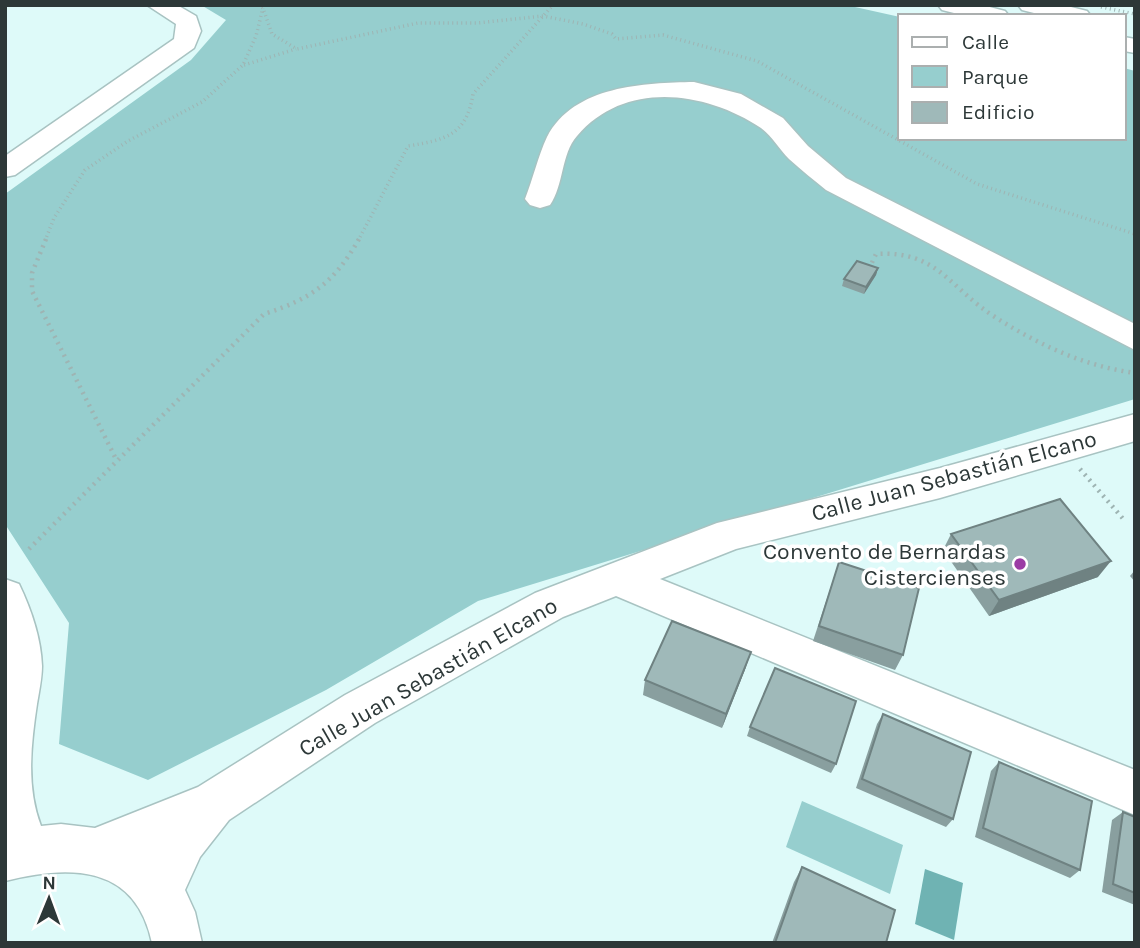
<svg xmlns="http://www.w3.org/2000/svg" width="1140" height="948" font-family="Karla,sans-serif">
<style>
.green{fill:#96cece}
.water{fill:#6fb3b3}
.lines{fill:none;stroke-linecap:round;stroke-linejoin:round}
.minor-casing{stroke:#a8c3c2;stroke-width:3}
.path-far1{stroke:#9eb4b3;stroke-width:3.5;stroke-dasharray:1 3.5;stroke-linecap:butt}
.path{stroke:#9eb4b3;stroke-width:4.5;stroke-dasharray:2 5;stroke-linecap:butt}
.minor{fill:#fff;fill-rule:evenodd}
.wall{fill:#899f9f}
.shaded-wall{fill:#6f8282}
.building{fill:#9fb9b9;stroke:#6f8282;stroke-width:2}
.poi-dot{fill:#9b3ca5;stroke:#fff;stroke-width:2.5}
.labels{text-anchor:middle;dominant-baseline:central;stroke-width:7;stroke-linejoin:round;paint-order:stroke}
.street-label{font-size:23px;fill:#2d3838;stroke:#fff}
.poi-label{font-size:23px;fill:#2d3838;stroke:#fff;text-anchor:end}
</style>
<rect width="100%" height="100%" fill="#defaf9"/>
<!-- green -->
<g class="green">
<path d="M201 5H846L900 17V138H1124V68L1135 71V399L478 601 326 690 148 780 59 744 69 623 5 524V194L191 60 226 20Z"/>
<path d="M802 801 903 845 890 894 786 847Z"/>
</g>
<!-- water -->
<path class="water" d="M925 869 963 883 954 940 915 924Z"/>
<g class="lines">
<!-- minor casing -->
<g class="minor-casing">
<g id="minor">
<path d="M147 5H177L196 16 201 31 194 48 15 175 5 177V156L174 39 176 24Z"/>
<path d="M938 5H982L1005 11 1009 16H966L942 10Z"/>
<path d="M1018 5H1063L1087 11 1091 16H1046L1022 10Z"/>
<path d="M1124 37 1135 39V53L1124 51Z"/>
<path d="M694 82 741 94 783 118 808 146 846 178 1135 324V350L826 190C814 180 801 170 789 159 779 149 772 136 761 128 705 91 625 80 577 136 561 154 564 185 550 205L540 208 530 205 525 199C533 179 538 156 547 137 574 85 645 83 694 82Z"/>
<path d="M1135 414V441L940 498 736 549 660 579 1135 770V815L616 596 563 617 375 723 229 820 200 857 185 890 195 912 202 943H152C136 865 71 864 5 881V579L19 584C31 609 41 638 42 666 42 678 39 692 37 704 31 744 26 787 41 826L61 824 95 828 198 787 345 695 535 593 717 523 940 468Z"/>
</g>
</g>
<!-- path-far1 -->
<g class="path-far1">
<path d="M258 5 263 8 272 34 297 49 418 23H477L543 16 583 24 612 34 616 39 663 35 757 61 977 184 1135 234"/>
<path d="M1101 7 1135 14"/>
<path d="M244 65 296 49"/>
<path d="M45 241 54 218 85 170 128 141 202 102 243 65 256 36 263 8"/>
<path d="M358 241 408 146C445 140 467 135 473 94L553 5"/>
</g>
<!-- path -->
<g class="path">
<path d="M46 239 32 273V291L117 461"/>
<path d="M869 269 876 254C938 250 949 288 995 317 1039 345 1084 366 1135 373"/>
<path d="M1080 469 1125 521"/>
<path d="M29 549 264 314C311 299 334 283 359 239"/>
</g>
<!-- minor -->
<use href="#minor" class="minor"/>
</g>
<!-- wall -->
<g class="wall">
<path d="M878 268 876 275 864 294 842 286 844 279Z"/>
<path d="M951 534 1098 577 989 616 943 550Z"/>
<path d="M839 562 903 655 895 670 813 641Z"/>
<path d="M1135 570V582L1130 576Z"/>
<path d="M746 667 722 728 643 695 645 680Z"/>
<path d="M883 714 953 819 946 827 856 788 877 724Z"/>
<path d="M750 727 836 764 831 773 747 736Z"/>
<path d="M999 762 1080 870 1070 878 975 837 991 771Z"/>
<path d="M1123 812 1135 817V905L1102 892 1112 820Z"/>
<path d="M802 867 886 943H772L794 882Z"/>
</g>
<!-- shaded-wall -->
<g class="shaded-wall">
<path d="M878 268 876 275 864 294 866 287Z"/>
<path d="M1111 561 1098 577 989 616 999 600Z"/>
<path d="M751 652 746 667 722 728 726 714Z"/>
</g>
<!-- building -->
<g class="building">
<path d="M857 261 878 268 866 287 844 279Z"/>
<path d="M1060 499 1111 561 999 600 951 534Z"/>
<path d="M839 562 919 588 903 655 819 626Z"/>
<path d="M672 621 751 652 726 714 645 680Z"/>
<path d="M775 668 856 701 836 764 750 727Z"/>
<path d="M883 714 971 752 953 819 862 779Z"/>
<path d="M999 762 1092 801 1080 870 983 828Z"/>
<path d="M1123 812 1135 817V893L1113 884Z"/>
<path d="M802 867 895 910 886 943H775Z"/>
</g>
<!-- markers -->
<circle class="poi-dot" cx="1020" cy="564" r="7"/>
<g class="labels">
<!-- street labels -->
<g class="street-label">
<text transform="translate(954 476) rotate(-15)">Calle Juan Sebastián Elcano</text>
<text transform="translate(428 677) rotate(-30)">Calle Juan Sebastián Elcano</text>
</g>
<!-- poi labels -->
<g class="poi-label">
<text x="1006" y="551">Convento de Bernardas<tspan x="1006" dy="26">Cistercienses</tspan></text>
</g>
</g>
<!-- border -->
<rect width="1140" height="948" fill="none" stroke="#2d3838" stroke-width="14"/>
<!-- legend -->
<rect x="898" y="14" width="228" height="126" fill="#ffffff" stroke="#abafaf" stroke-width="2"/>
<rect x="912" y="37" width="35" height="10" fill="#ffffff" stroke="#abafaf" stroke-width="2"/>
<text x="962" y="49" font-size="21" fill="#2d3838">Calle</text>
<rect x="912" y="66" width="35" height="21" fill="#96cece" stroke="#abafaf" stroke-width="2"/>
<text x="962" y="84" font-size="21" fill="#2d3838">Parque</text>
<rect x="912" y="102" width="35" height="21" fill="#9fb9b9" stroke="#abafaf" stroke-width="2"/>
<text x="962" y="119" font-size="21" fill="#2d3838">Edificio</text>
<!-- north arrow -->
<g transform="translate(49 899) rotate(1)" stroke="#ffffff" stroke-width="5" paint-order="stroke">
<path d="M0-5L12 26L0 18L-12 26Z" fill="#2d3838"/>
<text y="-10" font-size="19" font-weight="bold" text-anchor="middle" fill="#2d3838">N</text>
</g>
</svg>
